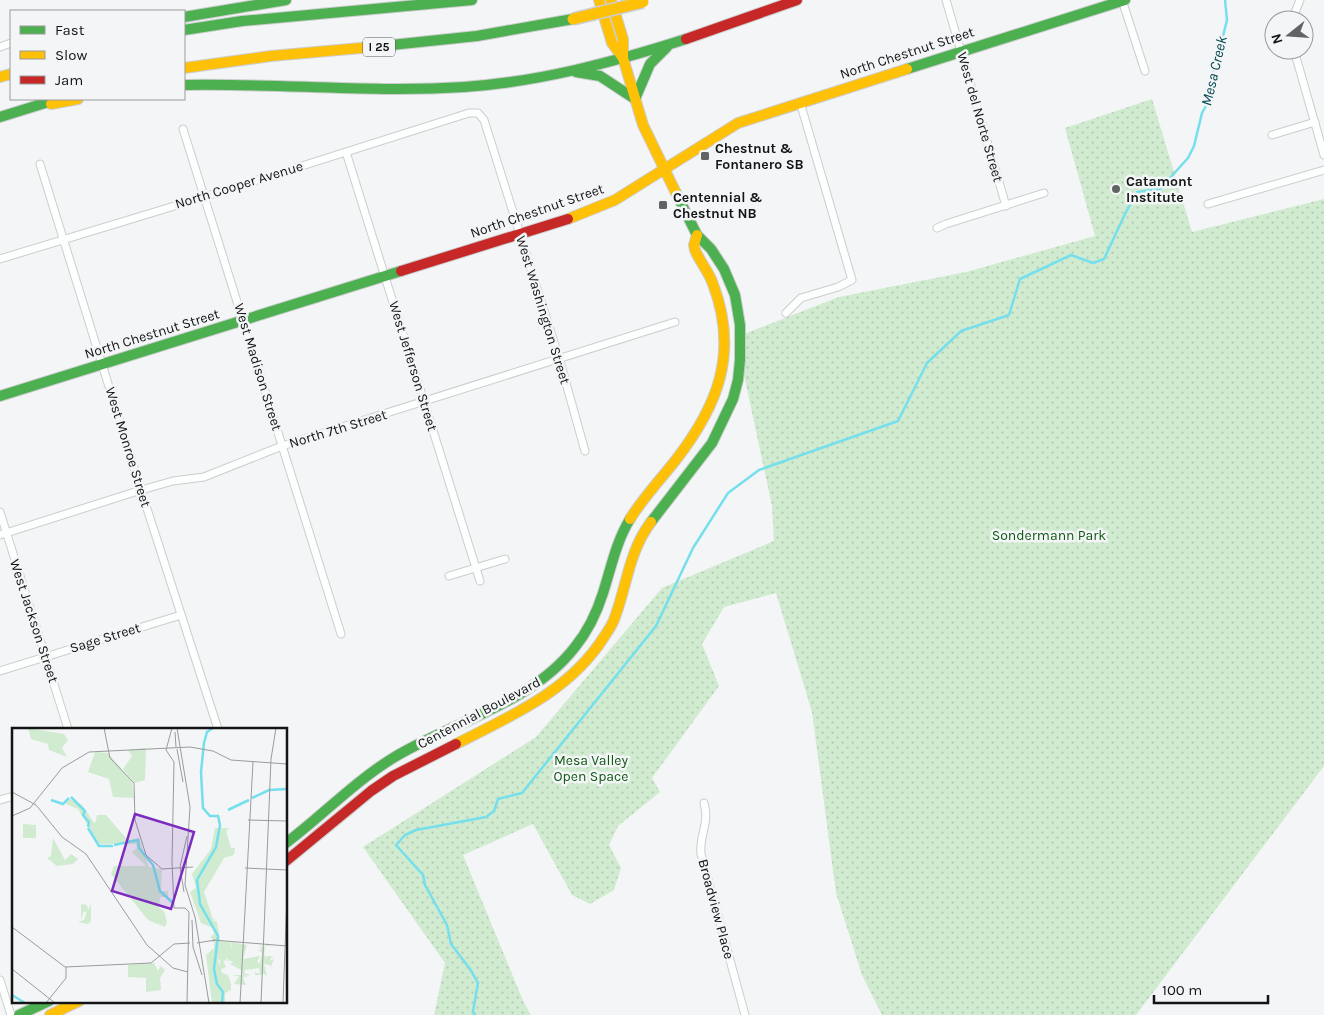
<svg xmlns="http://www.w3.org/2000/svg" width="1324" height="1015" font-family="Karla,sans-serif">
<style>
.grass{fill:url(#grass-dots)}
.lines{fill:none;stroke-linecap:round;stroke-linejoin:round}
.stream{stroke:#75dfed;stroke-width:2.5}
.street-casing{stroke:#cccdce;stroke-width:9}
.fast-casing{stroke:#cccdce;stroke-width:12}
.slow-casing{stroke:#cccdce;stroke-width:12}
.jam-casing{stroke:#cccdce;stroke-width:12}
.street{stroke:#fdfefe;stroke-width:7}
.fast{stroke:#4caf50;stroke-width:10}
.slow{stroke:#ffc107;stroke-width:10}
.jam{stroke:#c62828;stroke-width:10}
.slow-bridge-casing{stroke:#cccdce;stroke-width:14;stroke-linecap:butt}
.slow-bridge{stroke:#ffc107;stroke-width:11}
.poi-dot{fill:#626363;stroke:#f3f5f7;stroke-width:2}
.labels{text-anchor:middle;dominant-baseline:central;stroke-width:5;stroke-linejoin:round;paint-order:stroke}
.shield{fill:#f3f5f7;stroke:#565858;stroke-width:1}
.shield-label{font-size:12px;font-weight:bold;fill:#131414}
.street-label{font-size:14px;fill:#131414;stroke:#f3f5f7}
.poi-label{font-size:14px;font-weight:bold;fill:#131414;stroke:#f3f5f7;text-anchor:start}
.park-label{font-size:14px;fill:#105914;stroke:#f3f5f7}
.water-label{font-size:15px;font-style:italic;fill:#064951;stroke:#f3f5f7}
.inset-river{fill:none;stroke:#75dfed;stroke-width:2.5}
.inset-road{fill:none;stroke:#9a9b9c;stroke-width:1}
.view{fill:#7b2cbf;fill-opacity:0.15;stroke:#7b2cbf;stroke-width:2.5}
.inset-edge{fill:none;stroke:#131414;stroke-width:2.5}
</style>
<defs>
<pattern id="grass-dots" width="8" height="8" patternUnits="userSpaceOnUse" patternTransform="scale(1.25)"><rect width="8" height="8" fill="#d0ebd0"/><path d="M2 2h.1M6 6h.1" fill="none" stroke="#b2c9b2" stroke-width="1.8" stroke-linecap="round"/></pattern>
</defs>
<rect width="100%" height="100%" fill="#f4f5f6"/>
<!-- grass -->
<path class="grass" d="M1152 99 1192 232 1324 199V766L1136 1015H882L862 975 836 893 812 712 776 593 724 607 702 644 719 686 652 778 660 792 618 826 609 845 621 868 614 890 590 904 572 895 533 824 463 855 524 1003 531 1015H434L445 963 363 847 536 737 662 588 774 541 772 506 736 337 839 297 966 272 1095 236 1065 128Z"/>
<g class="lines">
<!-- stream -->
<path class="stream" d="M475 1015 473 1011 478 983 470 969 451 944 447 925 425 885 423 875 396 845 405 835 416 830 486 817 494 811 498 799 522 793 656 626 693 548 728 493 759 470 898 421 927 363 961 331 1009 315 1020 279 1071 255 1093 263 1104 259 1125 214 1137 192 1160 189 1188 158 1194 146 1202 113 1211 97 1215 56 1223 36 1227 20 1225 0"/>
<!-- street casing -->
<g class="street-casing">
<g id="street">
<path d="M946 0 1006 206"/>
<path d="M1122 0 1145 71"/>
<path d="M1292 20 1300 0"/>
<path d="M0 47 11 43"/>
<path d="M1294 50 1324 155"/>
<path d="M183 129 341 634"/>
<path d="M1272 135 1315 122"/>
<path d="M346 152 480 581"/>
<path d="M40 164 141 490 218 729"/>
<path d="M1208 204 1324 170"/>
<path d="M937 228 946 224 1044 193"/>
<path d="M0 259 204 197 469 113H478L484 120 559 358 585 451"/>
<path d="M786 313 801 298 838 287 852 280 800 102"/>
<path d="M0 512 68 729"/>
<path d="M0 535 141 490 173 481 204 477 282 446 675 322"/>
<path d="M449 576 505 559"/>
<path d="M0 671 181 615"/>
<path d="M0 800 14 796"/>
<path d="M704 803C710 824 699 834 701 854L745 1015"/>
<path d="M0 980 11 1015"/>
</g>
</g>
<!-- fast casing -->
<g class="fast-casing">
<g id="fast">
<path d="M184 17 286 0"/>
<path d="M184 30 242 21 472 0"/>
<path d="M372 47 477 36 573 19"/>
<path d="M907 69 1125 0"/>
<path d="M576 72 600 76 635 99 650 64 667 47"/>
<path d="M184 85C277 83 371 93 464 87 539 82 614 62 686 39"/>
<path d="M0 117 58 99"/>
<path d="M0 396 401 271"/>
<path d="M651 522 712 443 733 399 738 380 740 360V325L735 295 724 269 711 249 697 235 676 193"/>
<path d="M286 843C322 816 354 782 393 758 452 722 531 704 575 647 588 631 597 612 603 593 611 568 616 542 630 519"/>
<path d="M19 1015 49 1001"/>
</g>
</g>
<!-- slow casing -->
<g class="slow-casing">
<g id="slow">
<path d="M599 0 612 43 623 58"/>
<path d="M611 0 623 39V58L643 125 676 193"/>
<path d="M184 68 271 56 372 47"/>
<path d="M0 77 11 74"/>
<path d="M51 104 78 99"/>
<path d="M568 219 615 200 738 123 907 69"/>
<path d="M630 519C643 498 660 480 675 461 718 406 739 353 713 284 709 272 700 262 695 250L694 245 697 235"/>
<path d="M456 744C511 716 570 691 604 637 608 631 613 624 615 617 627 585 629 551 651 522"/>
<path d="M50 1015 79 1001"/>
</g>
</g>
<!-- jam casing -->
<g class="jam-casing">
<g id="jam">
<path d="M686 39 797 0"/>
<path d="M401 271 568 219"/>
<path d="M286 861 371 791 393 776 456 744"/>
</g>
</g>
<!-- street -->
<use href="#street" class="street"/>
<!-- fast -->
<use href="#fast" class="fast"/>
<!-- slow -->
<use href="#slow" class="slow"/>
<!-- jam -->
<use href="#jam" class="jam"/>
<!-- slow-bridge casing -->
<g class="slow-bridge-casing">
<path id="slow-bridge" d="M573 19 643 2"/>
</g>
<!-- slow-bridge -->
<use href="#slow-bridge" class="slow-bridge"/>
</g>
<!-- markers -->
<g class="poi-dot">
<rect x="700" y="151" width="10" height="10" rx="2.5"/>
<circle cx="1116" cy="189" r="5"/>
<rect x="658" y="200" width="10" height="10" rx="2.5"/>
</g>
<g class="labels">
<!-- shield labels -->
<rect class="shield" x="363" y="37.5" width="32" height="19" rx="4"/>
<g class="shield-label">
<text x="379" y="47">I 25</text>
</g>
<!-- street labels -->
<g class="street-label">
<text transform="translate(907 53) rotate(-18)">North Chestnut Street</text>
<text transform="translate(980 117) rotate(74)">West del Norte Street</text>
<text transform="translate(239 185) rotate(-17)">North Cooper Avenue</text>
<text transform="translate(537 211) rotate(-19)">North Chestnut Street</text>
<text transform="translate(543 310) rotate(73)">West Washington Street</text>
<text transform="translate(152 334) rotate(-17)">North Chestnut Street</text>
<text transform="translate(413 366) rotate(73)">West Jefferson Street</text>
<text transform="translate(258 367) rotate(73)">West Madison Street</text>
<text transform="translate(338 429) rotate(-17)">North 7th Street</text>
<text transform="translate(128 447) rotate(73)">West Monroe Street</text>
<text transform="translate(34 621) rotate(72)">West Jackson Street</text>
<text transform="translate(105 638) rotate(-17)">Sage Street</text>
<text transform="translate(479 713) rotate(-28)">Centennial Boulevard</text>
<text transform="translate(716 909) rotate(75)">Broadview Place</text>
</g>
<!-- poi labels -->
<g class="poi-label">
<text x="715" y="148">Chestnut &amp;<tspan x="715" dy="16">Fontanero SB</tspan></text>
<text x="1126" y="181">Catamont<tspan x="1126" dy="16">Institute</tspan></text>
<text x="673" y="197">Centennial &amp;<tspan x="673" dy="16">Chestnut NB</tspan></text>
</g>
<!-- park labels -->
<g class="park-label">
<text x="1049" y="535">Sondermann Park</text>
<text x="591" y="760">Mesa Valley<tspan x="591" dy="16">Open Space</tspan></text>
</g>
<!-- water labels -->
<g class="water-label">
<text transform="translate(1214 71) rotate(-77)">Mesa Creek</text>
</g>
</g>
<!-- overview -->
<g transform="translate(12 728)">
<rect width="275" height="275" fill="#f4f5f6"/>
<path d="M16 0 52 6 56 12 50 20 55 29 37 22 36 16 19 11ZM134 20 133 52 123 55 111 41 120 28 116 22ZM83 24 96 25 120 53 122 70 101 69 97 51 76 44ZM57 71 70 77 83 96 85 87H94L114 110 118 112 127 110 137 139 150 141 149 163H156V169H148L147 180 152 183 155 194 153 199 136 192 99 146 102 138H134L120 124 125 120 124 116H87L66 81 54 76ZM11 96 24 97V110H11ZM203 100H217L214 103 219 120H223L222 127 212 130 192 164 201 191 205 190 201 192 205 194 208 213 218 214 220 222 219 214 235 217 231 231 248 228 245 234 248 235 250 225 246 221 250 222 247 217 252 220 253 217 262 218H253L252 226 254 230 255 228H261L257 233 262 231 259 238 261 244 258 237 252 236 255 248 250 245 249 247H243V244L248 246 247 240 233 242 232 245 239 247H231L239 248 231 249 234 257 222 256 227 248 219 247H231L228 241 218 236 221 234 217 232 215 235 216 230 212 233 206 231 210 245 216 247 219 256V262L213 265V275H200L194 227 202 220V214H198L202 212 198 209 202 206 201 200 189 195 178 164 184 160 180 146 199 121ZM41 110 53 132 59 126 66 131 61 136 45 138 35 130 39 128ZM142 235 146 243 149 238 153 242 148 250 149 262 134 264V250L116 249V237Z" fill="#d0ebd0"/>
<path d="M69 176 75 177 76 182 79 176V193L76 196 66 194 72 192 75 183 71 185 69 192Z" fill="#d0ebd0"/>
<path d="M213 214 210 230 214 239 208 242V215Z" fill="#d0ebd0"/>
<path class="inset-river" d="M201 0 195 4 192 15 189 44 191 80 198 88H206L208 97 204 119 185 152 188 176 206 208 202 241 205 256 211 264 210 275M59 69 73 83 71 87 77 94 76 99M240 70 257 62 275 61M39 72 51 76 57 70M216 82 237 72M76 100 87 118H101M102 117 126 112 127 120 141 137 148 163 161 175M0 267 13 275"/>
<path class="inset-road" d="M92 0 98 30 122 55 123 92 134 127 150 141 181 139M160 0 154 22 162 34 160 134 162 180H173L177 184 175 275M165 0 178 79 173 157 183 189 197 275M163 4 164 19M165 21 171 54M0 64 24 77 50 109 74 126 135 217 161 240 176 244M0 88 18 80 50 40 77 24 178 19 201 23 219 32 275 36M236 92 275 93M233 140 275 142M172 164 168 139 175 108M180 192 181 219 190 247M0 199 53 239 139 235 162 216 178 215M201 212 275 218M185 215 203 212M0 241 43 275M34 275 54 250V239M228 275 241 34M249 275 259 31 264 0M271 275 275 167"/>
<path class="view" d="M123 86 182 104 159 181 100 163Z"/>
<rect width="275" height="275" class="inset-edge"/>
</g>
<!-- legend -->
<rect x="10" y="10" width="175" height="90" fill="#f3f5f7" stroke="#999b9c"/>
<rect x="20" y="26" width="25" height="8" fill="#4caf50" stroke="#999b9c"/>
<text x="55" y="35" font-size="15" fill="#131414">Fast</text>
<rect x="20" y="51" width="25" height="8" fill="#ffc107" stroke="#999b9c"/>
<text x="55" y="60" font-size="15" fill="#131414">Slow</text>
<rect x="20" y="76" width="25" height="8" fill="#c62828" stroke="#999b9c"/>
<text x="55" y="85" font-size="15" fill="#131414">Jam</text>
<!-- north arrow -->
<g transform="translate(1289 35) rotate(253)"><circle r="24" fill="#f3f5f7" stroke="#999b9c"/>
<path d="M0-4L9 19L0 12L-9 19Z" fill="#626363"/>
<text y="-8" font-size="14" font-weight="bold" text-anchor="middle" fill="#131414">N</text>
</g>
<!-- scale -->
<path d="M1154 995v8h114v-8" fill="none" stroke="#131414" stroke-width="2.5"/>
<text x="1162" y="995" font-size="15" fill="#131414" stroke="#f3f5f7" stroke-width="4" paint-order="stroke">100 m</text>
</svg>
